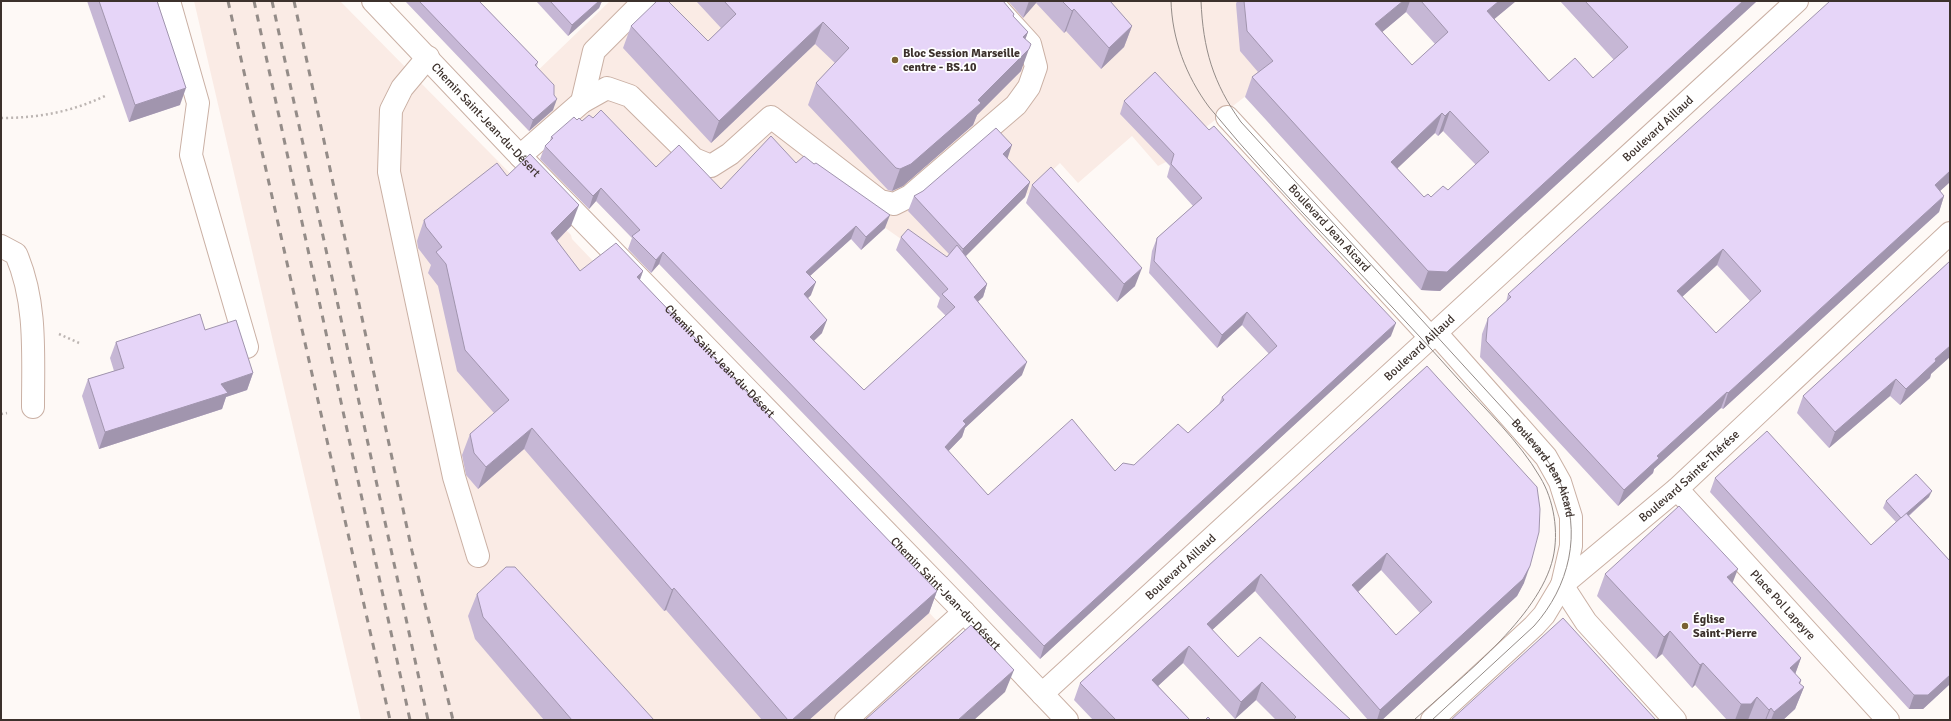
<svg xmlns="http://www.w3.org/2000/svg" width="1951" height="721" font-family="Signika,sans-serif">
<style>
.built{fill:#faebe5}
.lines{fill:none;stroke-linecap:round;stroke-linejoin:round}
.minor-casing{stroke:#cab0a4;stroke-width:24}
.path{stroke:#bcb5b2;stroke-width:2.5;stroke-dasharray:2 3;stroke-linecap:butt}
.minor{stroke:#fff;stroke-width:22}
.tram{stroke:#948c88;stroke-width:1}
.rail{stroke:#948c88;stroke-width:3;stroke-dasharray:7 7;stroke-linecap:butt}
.wall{fill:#c6b7d5;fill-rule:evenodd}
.shaded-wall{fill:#a195ae}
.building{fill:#e6d5f8;stroke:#a195ae;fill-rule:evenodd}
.poi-dot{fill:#796132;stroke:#fff;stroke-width:1.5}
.labels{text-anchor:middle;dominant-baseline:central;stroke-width:3.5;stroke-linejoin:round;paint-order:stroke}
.poi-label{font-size:12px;font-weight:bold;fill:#3c312c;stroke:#fff;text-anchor:start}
.street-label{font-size:12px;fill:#3c312c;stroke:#fff}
</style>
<rect width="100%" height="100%" fill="#fef9f6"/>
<!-- built -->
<g class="built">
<path d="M194 1H340L571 235 572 239 1005 692 974 720H361Z"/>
<path d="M610 1H1381L1265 81 1197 134 1166 162 1158 166 1132 136 1078 183 1060 163 945 274 901 239 843 198 718 200 658 265 503 104Z"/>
</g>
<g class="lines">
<!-- minor casing -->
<g class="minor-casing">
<g id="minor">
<path d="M169 1 198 103 191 155 247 347"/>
<path id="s1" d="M373 1 520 156 964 612 1067 720"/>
<path d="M428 57 402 88 391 110 389 172 454 477 478 556"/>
<path d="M582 102 594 51 644 1"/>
<path id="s2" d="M1227 117 1431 338"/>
<path d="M520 156 582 102 607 88 630 96 694 159 711 166 730 154 771 117 880 201 894 204 910 196 1016 105 1029 87 1036 67 1030 44 991 1"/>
<path d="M1 246 16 254C37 302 33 355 33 407"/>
<path d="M1436 333 1546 457 1560 482 1571 517V546L1562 585"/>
<path id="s3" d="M1677 489 1888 720"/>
<path d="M1562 585 1586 622 1675 720"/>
<path id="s4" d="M1042 694 1797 1"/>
<path d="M846 720 964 612"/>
<path id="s5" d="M1432 720 1534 626 1544 615 1562 585 1677 489 1950 233"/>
</g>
</g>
<!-- path -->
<g class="path">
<path d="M1 118C38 118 71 112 105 96"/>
<path d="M59 334 79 343"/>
<path d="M1 414 7 413"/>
</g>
<!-- minor -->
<use href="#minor" class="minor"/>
<!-- tram -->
<g class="tram">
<path d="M1171 1C1172 39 1186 76 1209 107 1287 202 1377 287 1458 379 1486 410 1519 441 1540 477 1554 500 1559 532 1553 558 1539 618 1459 679 1414 720"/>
<path id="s6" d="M1201 1C1203 49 1213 83 1241 122L1527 435C1540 450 1552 465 1560 482 1583 532 1569 587 1534 626L1432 720"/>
</g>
<!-- rail -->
<g class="rail">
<path d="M228 1 390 720"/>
<path d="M254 1 410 720"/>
<path d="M272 1 428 720"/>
<path d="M294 1 412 551 453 720"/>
</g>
</g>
<!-- wall -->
<g class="wall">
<path d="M87 1H157L180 105 129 122Z"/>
<path d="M405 1H479L538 62 537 66 553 110 529 131Z"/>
<path d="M536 1H602L599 8 568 36Z"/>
<path d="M696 1H1003L1014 14 1013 17 1028 32 1025 39 1021 71 977 115 973 125 903 186 892 191 888 190 808 105 816 83 835 63 815 44 711 143 623 48 631 26 708 41 721 28Z"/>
<path d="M1008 1H1110L1132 26 1124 47 1101 69 1066 31 1064 33 1036 3 1023 18Z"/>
<path d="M1237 1H1516L1494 19 1549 81 1593 78 1614 60 1560 1H1757L1440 291 1421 290 1245 97 1252 77 1258 72 1240 51 1236 4ZM1406 12 1435 44 1412 65 1382 32ZM1443 131 1476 165 1448 190 1431 197H1424L1397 168 1435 133 1438 136Z"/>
<path d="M1950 1V182L1940 191 1944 196 1939 212 1723 409 1721 408 1654 469 1653 473 1618 506 1480 357 1482 334 1488 318 1506 302 1508 294ZM1717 265 1750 301 1716 333 1682 297Z"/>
<path d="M1124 101 1391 336 1040 659 659 264 651 273 628 249 632 238 596 201 589 209 540 159 545 146 550 141 551 137 577 120 582 121 656 167 721 189 796 163 885 228 861 250 851 239 810 276 811 295 808 298 822 333 814 341 864 390 946 316 937 307 940 298 896 250 901 237 947 257 949 254 908 211 914 196 1007 158 1030 182 1025 197 965 256 987 284 983 297 977 302 1022 375 965 428 962 437 948 451 988 495 1115 471 1134 465 1188 433 1219 404 1222 397 1269 354 1242 325 1217 348 1149 273 1152 251 1157 238 1193 206 1167 177 1170 166 1120 114Z"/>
<path d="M507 176 571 226 557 241 580 271H643L640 280 937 591 929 613 809 720H762L666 610 664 611 524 449 478 489 466 475 462 455 470 434 494 413 457 371 438 286 428 273 431 265 418 248 417 241 424 220Z"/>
<path d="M1032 185 1135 286 1117 302 1026 203Z"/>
<path d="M1950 261 1931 374 1930 378 1900 405 1890 396 1829 448 1797 413 1803 396Z"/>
<path d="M205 330 253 373 247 390 226 397 222 409 99 449 82 396 88 379 114 371 110 358 116 342Z"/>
<path d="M1427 366 1524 583 1517 596 1382 720H1368L1255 591 1212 630 1238 657 1351 720H1276L1256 700 1235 719 1183 663 1158 686 1190 720H1093L1074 700 1080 683ZM1381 570 1420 613 1396 635 1358 592Z"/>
<path d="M1715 478 1871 545 1896 522 1883 508 1886 501 1929 497 1909 516 1950 561V684L1923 709H1909L1710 492Z"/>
<path d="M1605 574 1733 583 1801 658 1795 674 1801 680 1800 684 1804 687 1795 709 1783 720H1749V719L1748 720H1727L1695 685 1692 688 1662 654 1656 659 1597 596Z"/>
<path d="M477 594 654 720H544L475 639 468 616Z"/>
</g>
<!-- shaded-wall -->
<g class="shaded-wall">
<path d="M599 1H602L599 8 568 36 572 25Z"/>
<path d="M1029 1H1037L1036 3 1023 18Z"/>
<path d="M1403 1H1410L1406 12 1368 44 1375 24Z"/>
<path d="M1499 1H1516L1480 31 1487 11Z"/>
<path d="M1743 1H1757L1440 291 1421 290 1428 271Z"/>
<path d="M1074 9 1066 31 1064 33 1072 11Z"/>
<path d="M823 22 815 44 711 143 719 121Z"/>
<path d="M1132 26 1124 47 1101 69 1109 48Z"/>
<path d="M1028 32 1020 54 1023 37Z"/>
<path d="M1029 49 1021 71 977 115 973 125 903 186 892 191 900 169 978 100Z"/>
<path d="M186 88 180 105 129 122 135 105Z"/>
<path d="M557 99 553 110 529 131 533 120Z"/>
<path d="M1450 111 1443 131 1438 136 1445 116Z"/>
<path d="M1442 113 1435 133 1384 181 1391 162Z"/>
<path d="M1012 145 1007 160 1003 154Z"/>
<path d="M1950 171V182L1929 201 1935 185Z"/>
<path d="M1030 182 1025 197 958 264 963 249Z"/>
<path d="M601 188 596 201 589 209 593 196Z"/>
<path d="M1944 196 1939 212 1723 409 1728 393Z"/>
<path d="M579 205 571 226 543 255 551 233Z"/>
<path d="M890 215 885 228 861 250 866 237Z"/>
<path d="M856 226 851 239 801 284 806 272Z"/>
<path d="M1723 249 1717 265 1671 307 1677 291Z"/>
<path d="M663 252 659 264 651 273 656 260Z"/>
<path d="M1142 268 1135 286 1117 302 1124 284Z"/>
<path d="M643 271 635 292 637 277Z"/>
<path d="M816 282 811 295 799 307 804 294Z"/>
<path d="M987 284 983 297 969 310 974 297Z"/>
<path d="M1247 312 1242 325 1217 348 1222 335Z"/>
<path d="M827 320 822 333 805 349 810 337Z"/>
<path d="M1396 323 1391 336 1040 659 1044 646Z"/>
<path d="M1950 346V357L1931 374 1930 378 1900 405 1906 389 1935 359Z"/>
<path d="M1027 362 1022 375 965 428 962 437 940 460 945 447 963 421Z"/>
<path d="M253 373 247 390 226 397 222 409 99 449 105 432 221 384Z"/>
<path d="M1896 379 1890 396 1829 448 1835 432Z"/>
<path d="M1727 392 1721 408 1654 469 1653 473 1618 506 1624 490 1657 456Z"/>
<path d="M532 428 524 449 478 489 486 467Z"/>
<path d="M1932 491 1929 497 1899 524 1901 518Z"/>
<path d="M1387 553 1381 570 1346 603 1352 585Z"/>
<path d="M1530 566 1524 583 1517 596 1382 720H1377L1380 710Z"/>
<path d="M1738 569 1729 592 1727 577Z"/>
<path d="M1261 574 1255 591 1200 641 1207 624Z"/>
<path d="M674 588 666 610 664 611 672 590Z"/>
<path d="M937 591 929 613 809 720H792Z"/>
<path d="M1670 631 1662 654 1656 659 1664 637Z"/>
<path d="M1189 646 1183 663 1146 697 1152 680Z"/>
<path d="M1801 658 1793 680 1790 668Z"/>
<path d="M1703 663 1695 685 1692 688 1700 665Z"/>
<path d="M1014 670 1005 692 974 720H958Z"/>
<path d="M1950 675V684L1923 709H1909L1914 695Z"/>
<path d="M1801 680 1797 693 1804 687 1795 709 1783 720H1771L1774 712Z"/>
<path d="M1262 682 1256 700 1235 719 1241 702Z"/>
<path d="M1757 697 1748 720H1735L1741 704Z"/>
<path d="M1771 708 1766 720H1765L1769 710Z"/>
</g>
<!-- building -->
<g class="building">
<path d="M99 1H157L186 88 135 105Z"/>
<path d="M419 1H479L538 62 535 65 554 85V95L557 99 533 120Z"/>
<path d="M550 1H599L572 25Z"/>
<path d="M657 1H668L708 41 736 14 724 1H1003L1014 14 1013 16 1028 32 1023 37 1031 44 1029 49 978 100 981 103 911 164 900 169 896 168 816 83 849 48 823 22 719 121 631 26Z"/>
<path d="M1062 1H1110L1132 26 1109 48 1074 9 1072 11Z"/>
<path d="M1244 1H1403L1375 24 1412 65 1448 32 1421 1H1499L1487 11 1549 81 1575 58 1593 78 1628 47 1585 1H1743L1447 272 1428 271 1252 77 1273 61 1247 31ZM1450 111 1489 152 1448 190 1443 186 1431 197 1428 194 1424 197 1391 162 1442 113 1445 116Z"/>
<path d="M1830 1H1950V171L1935 185 1944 196 1728 393 1727 392 1657 456 1659 458 1624 490 1486 341 1488 318 1511 297 1508 294ZM1723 249 1761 291 1716 333 1677 291Z"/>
<path d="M1155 72 1209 130 1214 126 1315 237 1396 323 1044 646 663 252 656 260 632 236 640 230 601 188 593 196 545 146 553 138 551 137 574 117 577 120 579 118 582 121 589 115 593 118 601 110 656 167 679 145 721 189 771 136 796 163 804 156 814 164 816 163 890 215 866 237 856 226 806 272 816 282 804 294 827 320 810 337 864 390 955 307 942 294 948 289 901 237 908 229 947 257 957 245 987 284 974 297 1027 362 963 421 966 424 945 447 988 495 1072 419 1115 471 1123 463 1134 465 1178 424 1188 433 1224 400 1222 397 1277 346 1247 312 1222 335 1154 261 1157 238 1202 198 1171 164 1174 154 1124 101Z"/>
<path d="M996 128 1012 145 1003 154 1030 182 963 249 914 196 923 191Z"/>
<path d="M530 154 579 205 551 233 580 271 616 243 643 271 637 277 937 591 792 720H788L674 588 672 590 532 428 486 467 474 453 470 434 509 400 465 350 446 264 436 252 442 247 426 227 424 220 497 163 507 176Z"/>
<path d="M1051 167 1142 268 1124 284 1032 185Z"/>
<path d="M1950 261V346L1935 359 1936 361 1906 389 1896 379 1835 432 1803 396Z"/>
<path d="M200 314 205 330 236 320 253 373 221 384 228 393 105 432 88 379 124 368 116 342Z"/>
<path d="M1427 366 1537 487 1540 509 1539 532 1530 566 1523 579 1380 710 1261 574 1207 624 1238 657 1260 637 1351 720H1293L1296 717 1262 682 1241 702 1189 646 1152 680 1190 720H1116L1080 683ZM1387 553 1432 602 1396 635 1352 585Z"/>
<path d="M1767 431 1871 545 1906 513 1950 561V675L1928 695H1914L1715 478Z"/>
<path d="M1916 474 1932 491 1901 518 1886 501Z"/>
<path d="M1679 506 1738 569 1727 577 1801 658 1790 668 1801 680 1799 683 1804 687 1774 712 1771 708 1769 710 1757 697 1751 704H1741L1703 663 1700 665 1670 631 1664 637 1605 574Z"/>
<path d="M506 567H515L654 720H572L483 617 477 594Z"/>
<path d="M1563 618 1656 720H1451Z"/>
<path d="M971 625 1014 670 958 720H865Z"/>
<path d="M1208 717 1211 720H1205Z"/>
</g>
<!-- markers -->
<g class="poi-dot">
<circle cx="895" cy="60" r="4"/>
<circle cx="1685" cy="626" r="4"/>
</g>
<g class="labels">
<!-- poi labels -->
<g class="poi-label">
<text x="903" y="53">Bloc Session Marseille<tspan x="903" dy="14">centre - BS.10</tspan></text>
<text x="1693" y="619">Église<tspan x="1693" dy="14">Saint-Pierre</tspan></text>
</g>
<!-- street labels -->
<g class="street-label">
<text stroke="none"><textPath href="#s1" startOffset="164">Chemin Saint-Jean-du-Désert</textPath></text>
<text stroke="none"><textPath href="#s4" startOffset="836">Boulevard Aillaud</textPath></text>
<text stroke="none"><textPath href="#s2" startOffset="151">Boulevard Jean Aicard</textPath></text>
<text stroke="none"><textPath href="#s4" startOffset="512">Boulevard Aillaud</textPath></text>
<text stroke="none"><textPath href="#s1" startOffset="500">Chemin Saint-Jean-du-Désert</textPath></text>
<text stroke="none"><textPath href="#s6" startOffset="591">Boulevard Jean Aicard</textPath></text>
<text stroke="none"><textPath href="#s5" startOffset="356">Boulevard Sainte-Thérése</textPath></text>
<text stroke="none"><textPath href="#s4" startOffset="188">Boulevard Aillaud</textPath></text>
<text stroke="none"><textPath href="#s1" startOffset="824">Chemin Saint-Jean-du-Désert</textPath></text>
<text stroke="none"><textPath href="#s3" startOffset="157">Place Pol Lapeyre</textPath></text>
</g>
</g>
<!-- border -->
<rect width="1951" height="721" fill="none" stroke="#3c312c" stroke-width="4"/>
</svg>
